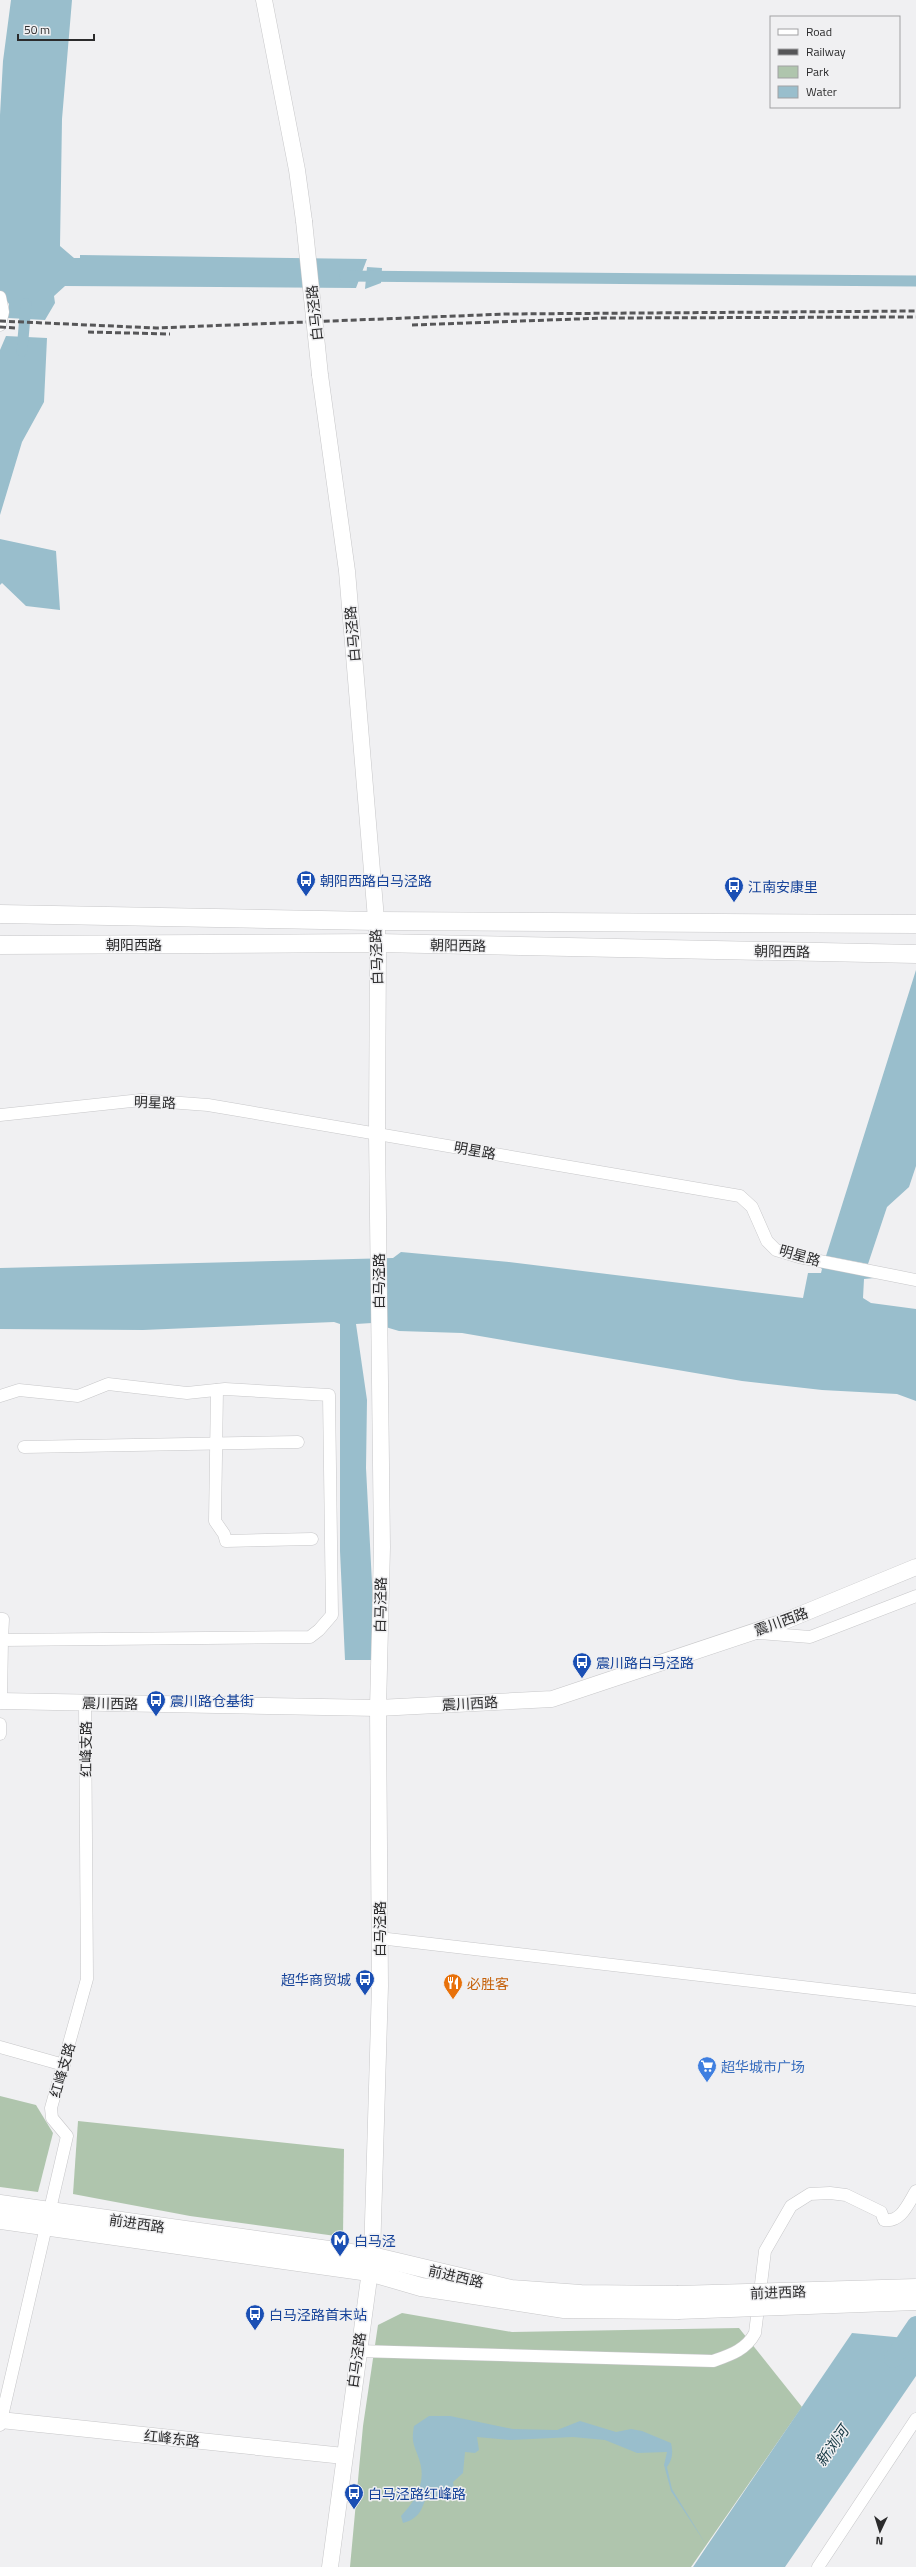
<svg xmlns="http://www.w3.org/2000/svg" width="916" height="2567" font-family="'Titillium Web','Noto Sans SC',sans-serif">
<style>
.green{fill:#afc5ad}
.water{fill:#99becc}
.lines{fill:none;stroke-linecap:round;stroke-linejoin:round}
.canal{stroke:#99becc;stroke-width:11}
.river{stroke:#99becc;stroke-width:18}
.street-casing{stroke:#c7c7c9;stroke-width:13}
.secondary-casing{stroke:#c7c7c9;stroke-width:17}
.primary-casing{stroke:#c7c7c9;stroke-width:19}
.street{stroke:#fff;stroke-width:12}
.secondary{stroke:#fff;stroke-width:16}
.primary{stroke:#fff;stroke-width:18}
.rail{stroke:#565658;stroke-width:3;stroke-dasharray:6 3;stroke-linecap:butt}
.secondary-bridge-casing{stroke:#c7c7c9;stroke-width:17;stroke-linecap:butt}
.primary-bridge-casing{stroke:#c7c7c9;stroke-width:19;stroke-linecap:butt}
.secondary-bridge{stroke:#fff;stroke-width:16}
.primary-bridge{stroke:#fff;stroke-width:18}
.labels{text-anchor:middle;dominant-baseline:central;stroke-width:3;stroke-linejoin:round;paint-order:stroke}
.street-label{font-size:14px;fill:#2b2b2c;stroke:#f0f0f2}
.transit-label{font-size:14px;fill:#164399;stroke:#f0f0f2;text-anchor:start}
.food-label{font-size:14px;fill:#c56008;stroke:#f0f0f2;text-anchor:start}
.shop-label{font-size:14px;fill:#366cbe;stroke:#f0f0f2;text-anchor:start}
.water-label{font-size:15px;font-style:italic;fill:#123540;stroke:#f0f0f2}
</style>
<rect width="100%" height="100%" fill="#f0f0f2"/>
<!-- green -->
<g class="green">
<path d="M0 2096 36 2105 53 2133 38 2192 0 2187Z"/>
<path d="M78 2121 344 2149 343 2237 190 2216 73 2194Z"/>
<path d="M402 2313 512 2332 739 2328 802 2407 691 2567H350L363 2426 378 2325Z"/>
</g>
<!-- water -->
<g class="water">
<path d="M11 0H72L62 119 60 246 74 258H80V255L367 259 356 288 65 286 54 296 55 303 45 320 8 318 9 304 0 291V115L3 61Z"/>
<path d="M367 267 382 268 381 283 365 289Z"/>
<path d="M6 336 47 338 44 402 22 442 0 515V350Z"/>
<path d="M0 539 56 551 60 610 26 606 2 583 0 585Z"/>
<path d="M916 970V1166L909 1187 887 1207 868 1264 826 1256Z"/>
<path d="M401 1252 509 1262 803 1298 808 1273H821L822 1269 818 1266 875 1278 864 1279 863 1298 871 1303 916 1309V1401L897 1394 822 1390 742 1381 462 1333 399 1331 372 1323 356 1324 367 1400 366 1468 376 1660H345L340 1551V1324L334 1322 143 1330 0 1329V1268L393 1258Z"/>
<path d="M852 2333 916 2339V2376L785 2567H693L707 2546 671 2491 664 2465 667 2452 637 2453 605 2440 573 2437 511 2440 477 2437 479 2450 475 2453 465 2452 463 2473 453 2482 455 2494 449 2501 438 2498 428 2492C422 2508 421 2518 403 2523L401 2516C416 2500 427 2482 419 2459 414 2444 411 2443 414 2426L429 2416H450L513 2429 557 2430 580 2421 616 2432 631 2429 642 2431 671 2443C673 2452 673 2459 667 2467L672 2489 707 2546Z"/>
</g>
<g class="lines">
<!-- canal -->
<g class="canal">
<path d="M345 276 916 281"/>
<path d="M22 351 26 304"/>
</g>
<!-- river -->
<path class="river" d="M893 2359 916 2325"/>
<!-- street casing -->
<g class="street-casing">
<g id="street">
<path d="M0 297 3 312 0 325"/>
<path d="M0 1115 141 1100 208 1105 740 1196 752 1207 767 1241 776 1250 799 1257 916 1280"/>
<path d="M217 1390 215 1521 224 1534 226 1541 312 1539"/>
<path d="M0 1396 19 1390 78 1396 108 1384 187 1393 225 1389 329 1395 332 1615 319 1630 310 1637 2 1640 1 1701"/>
<path d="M24 1447 298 1442"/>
<path d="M0 1619H3L2 1640"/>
<path d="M758 1633 810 1637 916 1596"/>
<path d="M0 1734V1724"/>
<path d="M379 1938 916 2000"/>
<path d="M0 2047 64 2065"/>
<path d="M358 2351 713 2361C730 2355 746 2350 755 2333L765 2251 791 2206 810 2194 830 2193 846 2195 881 2212 884 2220C901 2223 908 2204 916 2191"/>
<path d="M0 2425 67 2136 52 2118 51 2108 87 1979 85 1703"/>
<path d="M818 2567 916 2419"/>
</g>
</g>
<!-- secondary casing -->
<g class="secondary-casing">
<g id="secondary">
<path d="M264 0 297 170 304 221"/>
<path d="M320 375 347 571 378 943 377 1134 382 1547 378 1708 380 1986 372 2256 330 2567"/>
<path d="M0 1701 378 1708 552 1699 780 1623 916 1567"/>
<path d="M0 2420 344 2456"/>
</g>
</g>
<!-- primary casing -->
<g class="primary-casing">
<g id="primary">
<path d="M0 914 375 921 916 924"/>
<path d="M0 945 378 943 916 954"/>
<path d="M0 2204 372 2256 511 2289 581 2294 677 2295"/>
<path d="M0 2220 369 2272 421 2287 564 2309 678 2310"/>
</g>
</g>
<!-- street -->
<use href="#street" class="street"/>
<!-- secondary -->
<use href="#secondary" class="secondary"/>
<!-- primary -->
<use href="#primary" class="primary"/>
<!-- rail -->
<g class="rail">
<path d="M0 321 156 328 506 314 916 311"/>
<path d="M412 325 604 318 916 317"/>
<path d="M0 327 16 328"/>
<path d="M88 332 170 334"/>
</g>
<!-- secondary-bridge casing -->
<g class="secondary-bridge-casing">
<path id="secondary-bridge" d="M304 221 320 375"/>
</g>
<!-- primary-bridge casing -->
<g class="primary-bridge-casing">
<g id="primary-bridge">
<path d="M677 2295 916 2288"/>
<path d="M678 2310 916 2301"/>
</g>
</g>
<!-- secondary-bridge -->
<use href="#secondary-bridge" class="secondary-bridge"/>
<!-- primary-bridge -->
<use href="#primary-bridge" class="primary-bridge"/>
</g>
<!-- icons -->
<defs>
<g id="bus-pin" transform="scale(1)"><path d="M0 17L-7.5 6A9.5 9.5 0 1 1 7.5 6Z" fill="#1a4fb4" stroke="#f0f0f2"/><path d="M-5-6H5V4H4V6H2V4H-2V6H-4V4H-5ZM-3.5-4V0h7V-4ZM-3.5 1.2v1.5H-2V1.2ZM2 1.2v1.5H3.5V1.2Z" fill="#fff"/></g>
<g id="restaurant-pin" transform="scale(1)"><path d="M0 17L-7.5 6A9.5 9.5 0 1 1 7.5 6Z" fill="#e8710a" stroke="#f0f0f2"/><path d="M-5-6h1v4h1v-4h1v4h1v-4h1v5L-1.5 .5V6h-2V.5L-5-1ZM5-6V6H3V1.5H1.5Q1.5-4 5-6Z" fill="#fff"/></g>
<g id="supermarket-pin" transform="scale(1)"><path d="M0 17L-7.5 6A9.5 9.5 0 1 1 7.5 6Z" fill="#3f7fe0" stroke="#f0f0f2"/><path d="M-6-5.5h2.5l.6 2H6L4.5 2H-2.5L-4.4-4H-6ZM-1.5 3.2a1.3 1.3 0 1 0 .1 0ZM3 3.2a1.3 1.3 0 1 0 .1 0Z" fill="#fff"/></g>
<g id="metro-pin" transform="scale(1)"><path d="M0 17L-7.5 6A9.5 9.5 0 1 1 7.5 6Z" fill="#1a4fb4" stroke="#f0f0f2"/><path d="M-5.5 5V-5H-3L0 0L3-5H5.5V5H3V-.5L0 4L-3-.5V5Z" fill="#fff"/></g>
</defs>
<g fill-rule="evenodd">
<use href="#bus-pin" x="306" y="880"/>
<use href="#bus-pin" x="734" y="886"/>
<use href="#bus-pin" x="582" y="1662"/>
<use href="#bus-pin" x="156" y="1700"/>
<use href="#bus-pin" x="365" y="1979"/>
<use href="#restaurant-pin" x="453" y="1983"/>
<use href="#supermarket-pin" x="707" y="2066"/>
<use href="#metro-pin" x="340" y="2240"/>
<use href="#bus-pin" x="255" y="2314"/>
<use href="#bus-pin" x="354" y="2493"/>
</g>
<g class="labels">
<!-- street labels -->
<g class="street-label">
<text transform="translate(314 313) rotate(-96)">白马泾路</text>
<text transform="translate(352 634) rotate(-95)">白马泾路</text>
<text x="134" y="944">朝阳西路</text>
<text transform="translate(458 945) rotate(1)">朝阳西路</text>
<text transform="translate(782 951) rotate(1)">朝阳西路</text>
<text transform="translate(376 957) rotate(-92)">白马泾路</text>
<text transform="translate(155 1102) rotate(2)">明星路</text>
<text transform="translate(475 1150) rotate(10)">明星路</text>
<text transform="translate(800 1255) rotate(16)">明星路</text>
<text transform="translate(378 1281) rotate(-90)">白马泾路</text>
<text transform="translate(380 1605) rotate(-89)">白马泾路</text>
<text transform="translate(781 1621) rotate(-20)">震川西路</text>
<text transform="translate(110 1703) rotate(1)">震川西路</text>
<text transform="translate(470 1703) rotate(-3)">震川西路</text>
<text transform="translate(85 1749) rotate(-90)">红峰支路</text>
<text transform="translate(379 1929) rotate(-90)">白马泾路</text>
<text transform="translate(62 2070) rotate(-74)">红峰支路</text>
<text transform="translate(137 2223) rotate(8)">前进西路</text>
<text transform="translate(456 2276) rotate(13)">前进西路</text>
<text transform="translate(778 2292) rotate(-2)">前进西路</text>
<text transform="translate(356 2360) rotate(-82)">白马泾路</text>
<text transform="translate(172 2438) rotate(6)">红峰东路</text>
</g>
<!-- transit labels -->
<g class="transit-label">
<text x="320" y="880">朝阳西路白马泾路</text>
<text x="748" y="886">江南安康里</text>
<text x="596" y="1662">震川路白马泾路</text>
<text x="170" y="1700">震川路仓基街</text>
<text x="351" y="1979" text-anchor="end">超华商贸城</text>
<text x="354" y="2240">白马泾</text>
<text x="269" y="2314">白马泾路首末站</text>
<text x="368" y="2493">白马泾路红峰路</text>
</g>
<!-- food labels -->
<g class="food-label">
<text x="467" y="1983">必胜客</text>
</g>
<!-- shop labels -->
<g class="shop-label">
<text x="721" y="2066">超华城市广场</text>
</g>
<!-- water labels -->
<g class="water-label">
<text transform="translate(832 2446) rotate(-55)">新浏河</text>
</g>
</g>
<!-- legend -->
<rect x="770" y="16" width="130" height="92" fill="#f0f0f2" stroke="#a1a1a3"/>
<rect x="778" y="29" width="20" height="6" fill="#ffffff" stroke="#a1a1a3"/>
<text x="806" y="36" font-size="12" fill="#2b2b2c">Road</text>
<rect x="778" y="49" width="20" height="6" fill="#565658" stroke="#a1a1a3"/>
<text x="806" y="56" font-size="12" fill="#2b2b2c">Railway</text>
<rect x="778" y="66" width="20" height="12" fill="#afc5ad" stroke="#a1a1a3"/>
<text x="806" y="76" font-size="12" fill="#2b2b2c">Park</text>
<rect x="778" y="86" width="20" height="12" fill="#99becc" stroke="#a1a1a3"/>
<text x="806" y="96" font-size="12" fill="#2b2b2c">Water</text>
<!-- north arrow -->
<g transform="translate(880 2531) rotate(184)" stroke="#f0f0f2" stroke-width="3" paint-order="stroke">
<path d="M0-3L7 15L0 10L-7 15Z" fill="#2b2b2c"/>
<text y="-6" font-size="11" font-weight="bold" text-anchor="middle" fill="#2b2b2c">N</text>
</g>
<!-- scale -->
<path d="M18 34v6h76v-6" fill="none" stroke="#2b2b2c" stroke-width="2"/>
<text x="24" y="34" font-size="12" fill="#2b2b2c" stroke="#f0f0f2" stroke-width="3" paint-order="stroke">50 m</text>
</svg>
